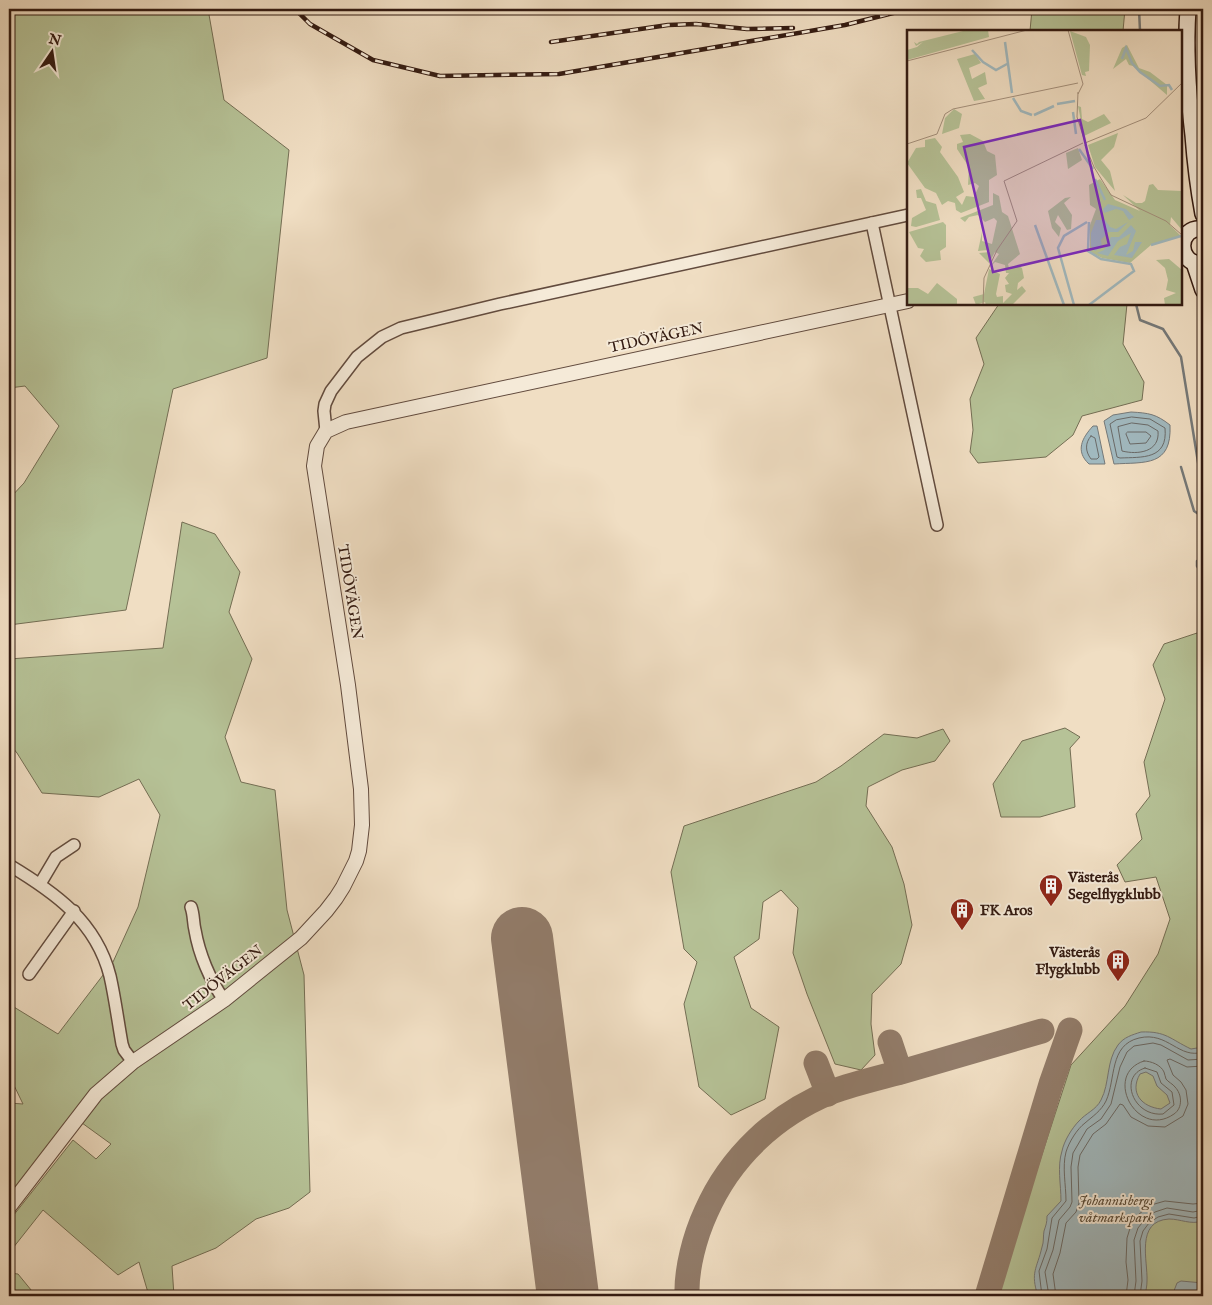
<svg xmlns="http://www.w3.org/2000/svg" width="1212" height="1305" font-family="'IM FELL English',serif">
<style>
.green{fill:#b6c297;stroke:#746e54}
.water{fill:#a1b9bf;stroke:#757979;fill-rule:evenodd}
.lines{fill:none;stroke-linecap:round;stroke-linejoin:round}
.shore{stroke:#6a6a68;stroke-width:1}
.stream{stroke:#757979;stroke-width:2.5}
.taxiway{stroke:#927c6a;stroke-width:25}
.runway{stroke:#927c6a;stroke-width:62}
.minor-casing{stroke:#624b3e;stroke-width:14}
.tertiary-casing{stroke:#624b3e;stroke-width:16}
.secondary-casing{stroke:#331a11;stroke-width:18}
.minor{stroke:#f5ead8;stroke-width:11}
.tertiary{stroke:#f5ead8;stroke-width:14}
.secondary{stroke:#f5ead8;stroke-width:15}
.rail-casing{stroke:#331a11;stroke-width:4.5}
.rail{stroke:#f5ead8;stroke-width:2.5;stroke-dasharray:8;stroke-linecap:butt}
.labels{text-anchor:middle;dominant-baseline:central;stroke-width:4;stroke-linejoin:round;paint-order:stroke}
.street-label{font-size:15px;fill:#331a11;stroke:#f5ead8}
.poi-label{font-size:15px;font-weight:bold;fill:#331a11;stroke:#f5ead8;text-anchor:start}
.park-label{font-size:15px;font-style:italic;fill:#5a4c39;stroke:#f5ead8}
.inset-river{fill:none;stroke:#a1b9bf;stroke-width:2.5}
.inset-road{fill:none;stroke:#a4907c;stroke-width:1}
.view{fill:#7b2cbf;fill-opacity:0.15;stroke:#7b2cbf;stroke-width:2.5}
.inset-edge{fill:none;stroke:#331a11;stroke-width:2.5}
</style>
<rect width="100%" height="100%" fill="#f0dec3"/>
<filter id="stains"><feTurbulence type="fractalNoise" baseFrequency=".004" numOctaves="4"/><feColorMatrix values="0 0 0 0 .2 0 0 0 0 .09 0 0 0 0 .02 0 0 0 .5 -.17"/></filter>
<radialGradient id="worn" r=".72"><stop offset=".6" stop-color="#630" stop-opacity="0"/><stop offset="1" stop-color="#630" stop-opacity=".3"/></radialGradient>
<!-- green -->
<g class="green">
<path d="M9 9H208L224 100 289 150 267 358 173 389 126 610 9 625V499L24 483 59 426 25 386 9 388Z"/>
<path d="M1032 9H1125L1123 31H1030Z"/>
<path d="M999 304H1127L1123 344 1144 382 1142 400 1082 416 1073 435 1046 457 978 463 970 452 973 430 970 399 984 364 976 338Z"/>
<path d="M182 522 215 534 240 572 229 612 252 659 225 737 241 782 275 790 287 910 304 975 310 1192 289 1208 256 1219 216 1248 172 1266 174 1296H149L139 1262 118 1275 43 1210 9 1253V1221L73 1140 96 1159 111 1144 71 1115 9 1200V1103L23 1104 9 1075V1004L58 1034 113 962 138 907 160 815 139 779 99 797 42 793 17 753 9 743V659L163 648Z"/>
<path d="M1203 631V1296H996L1071 1065 1125 1006 1158 954 1170 919 1156 877 1125 882 1117 865 1142 839 1136 814 1150 796 1144 762 1165 699 1153 665 1164 644Z"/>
<path d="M1065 728 1080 737 1070 748 1075 807 1040 817H1001L993 784 1022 741Z"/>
<path d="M943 729 950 741 935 761 902 770 868 787 866 806 892 847 904 884 912 925 901 964 872 994 871 1024 875 1055 861 1070 835 1064 807 994 793 953 798 908 781 890 763 902 759 939 734 957 751 1008 779 1027 765 1099 731 1115 699 1087 684 1004 697 962 684 949 671 872 684 826 816 782 841 766 884 734 917 738Z"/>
<path d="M9 1273 18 1274 36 1296H9Z"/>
</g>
<!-- water -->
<g class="water">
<path d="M1131 412C1149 413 1156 414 1170 425 1172 467 1145 462 1114 464L1104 421 1113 415Z"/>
<path d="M1093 426H1097L1105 464H1089C1075 451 1082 438 1093 426Z"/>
<path d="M1141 1032C1166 1031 1170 1039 1191 1049L1203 1047V1221C1190 1225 1181 1219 1169 1219 1135 1221 1148 1261 1147 1281 1147 1286 1146 1292 1144 1296H1038C1030 1272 1037 1269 1042 1247 1044 1242 1043 1236 1044 1231 1046 1225 1047 1223 1047 1216L1061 1201C1061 1184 1057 1167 1062 1151 1064 1141 1072 1128 1079 1121 1086 1113 1096 1110 1101 1100 1110 1083 1106 1061 1118 1045 1124 1037 1132 1035 1141 1032ZM1146 1072 1153 1076 1157 1086 1167 1095 1170 1103 1161 1109C1142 1107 1129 1093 1140 1074Z"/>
<path d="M1181 1281 1203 1283V1296H1172L1177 1283Z"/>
</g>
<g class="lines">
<!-- shore -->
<g class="shore">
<path d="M1132 417 1150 419 1165 428C1168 460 1142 457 1120 458L1117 457 1110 424 1116 420Z"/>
<path d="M1132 423 1148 425 1158 431C1160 452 1138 455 1122 451L1118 427Z"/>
<path d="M1128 432H1146L1151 436 1146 443 1130 444 1126 434Z"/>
<path d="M1091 436 1095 438 1099 457 1097 459H1091C1085 451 1085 443 1091 436Z"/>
<path d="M1144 1061C1151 1061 1161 1065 1164 1072 1165 1074 1165 1077 1166 1079 1168 1082 1173 1084 1175 1087 1182 1094 1183 1108 1174 1114 1137 1140 1102 1074 1144 1061Z"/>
<path d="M1145 1068 1157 1072 1161 1083 1172 1092 1174 1105 1163 1114C1133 1117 1118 1076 1145 1068Z"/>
<path d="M1042 1296 1039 1271 1047 1249 1052 1218 1066 1201C1066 1185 1062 1167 1066 1152 1069 1142 1077 1129 1085 1123 1093 1116 1101 1111 1106 1101 1116 1079 1109 1045 1139 1038 1168 1031 1179 1060 1203 1052"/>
<path d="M1049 1296 1045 1272 1053 1250 1059 1220 1070 1207 1072 1202 1071 1167 1073 1153 1087 1129 1101 1119 1111 1104 1120 1067 1127 1052 1134 1046 1153 1043 1161 1045 1188 1060 1203 1059"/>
<path d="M1056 1296 1053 1274 1060 1253 1066 1223 1076 1212 1079 1203 1078 1167 1080 1155 1093 1134 1106 1124 1120 1104 1123 1105 1131 1117 1148 1126 1165 1127 1183 1116 1188 1104 1186 1090 1181 1082 1173 1075 1167 1060 1170 1059 1187 1067 1203 1066"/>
<path d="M1126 1296 1128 1280 1126 1262 1127 1238 1131 1225 1139 1214 1151 1205 1165 1201 1193 1204 1203 1203"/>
<path d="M1134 1296 1136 1281 1134 1240 1138 1228 1145 1219 1155 1212 1167 1208 1193 1212 1203 1210"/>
<path d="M1140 1296 1142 1281 1140 1241 1143 1231 1149 1223 1158 1217 1169 1214 1194 1218 1203 1216"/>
</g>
<!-- stream -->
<g class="stream">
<path d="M1139 9 1140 31"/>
<path d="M1136 304 1140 320 1163 329 1181 357 1203 493"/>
<path d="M1181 467 1194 511 1203 517"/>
<path d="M1197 561V566L1203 576"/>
</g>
<!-- taxiway -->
<g class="taxiway">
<path d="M890 1042 900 1072"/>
<path d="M816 1063 828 1094"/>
<path d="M687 1296C686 1269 695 1236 706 1212 730 1157 775 1115 831 1092 856 1083 883 1077 908 1070 953 1057 997 1044 1042 1031"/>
<path d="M987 1296 1051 1084 1070 1030"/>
</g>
<!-- runway -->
<path class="runway" d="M522 938 568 1296"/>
<!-- minor casing -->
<g class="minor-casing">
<g id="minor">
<path d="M872 223 937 525"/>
<path d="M326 431 324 411 325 404 331 391 357 357 382 337 401 328 500 304 908 215"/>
<path d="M9 865C54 892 96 921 110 976 115 998 118 1022 122 1044L124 1050 133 1062"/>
<path d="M40 884 56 857 74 845"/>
<path d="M191 907C194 915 193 922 195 930 199 954 210 980 224 1000"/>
<path d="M29 974 74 911"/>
</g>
</g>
<!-- tertiary casing -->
<g class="tertiary-casing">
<path id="tertiary" d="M9 1207 96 1094 133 1062 224 1000 301 938 326 911 336 898 343 887 356 861 359 851 362 825 361 789 348 685 314 466 317 446 326 431 346 422 908 301"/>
</g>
<!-- secondary casing -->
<g class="secondary-casing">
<g id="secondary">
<path d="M1188 9C1185 51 1188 93 1193 135 1195 162 1198 187 1203 214"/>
<path d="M1203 229C1177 225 1175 265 1203 264"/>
<path d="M1194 263 1203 290"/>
</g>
</g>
<!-- minor -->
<use href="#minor" class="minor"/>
<!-- tertiary -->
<use href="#tertiary" class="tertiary"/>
<!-- secondary -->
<use href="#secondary" class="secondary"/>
<!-- rail casing -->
<g class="rail-casing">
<g id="rail">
<path d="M295 9 310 24 373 60 440 76 559 74 845 25 909 9"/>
<path d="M551 42 668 25 696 24 747 29 793 28"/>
</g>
</g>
<!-- rail -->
<use href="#rail" class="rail"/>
</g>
<!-- icons -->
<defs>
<g id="building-pin" transform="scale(1.25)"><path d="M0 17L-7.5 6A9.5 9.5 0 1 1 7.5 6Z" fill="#8f2418" stroke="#f5ead8"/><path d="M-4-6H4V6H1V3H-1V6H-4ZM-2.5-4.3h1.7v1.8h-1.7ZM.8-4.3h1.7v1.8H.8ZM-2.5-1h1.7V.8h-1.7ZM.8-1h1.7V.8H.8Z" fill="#fff"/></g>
</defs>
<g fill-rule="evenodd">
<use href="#building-pin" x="1051" y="886"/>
<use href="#building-pin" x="962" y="910"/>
<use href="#building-pin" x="1118" y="961"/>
</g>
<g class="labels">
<!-- street labels -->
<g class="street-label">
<text transform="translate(656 338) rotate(-12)">TIDÖVÄGEN</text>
<text transform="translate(350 592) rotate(81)">TIDÖVÄGEN</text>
<text transform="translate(223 978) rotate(-38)">TIDÖVÄGEN</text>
</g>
<!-- poi labels -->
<g class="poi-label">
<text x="1068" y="877">Västerås<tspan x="1068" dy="17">Segelflygklubb</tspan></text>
<text x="980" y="910">FK Aros</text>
<text x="1100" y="952" text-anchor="end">Västerås<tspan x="1100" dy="17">Flygklubb</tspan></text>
</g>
<!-- park labels -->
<g class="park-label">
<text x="1116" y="1200">Johannisbergs<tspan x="1116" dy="17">våtmarkspark</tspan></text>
</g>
</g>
<!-- overview -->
<g transform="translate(907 30)">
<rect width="275" height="275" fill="#f0dec3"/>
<path d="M60 0H81L82 7 0 30V20L10 17 16 12 9 16 7 12 10 14 12 12ZM163 1 179 7 183 15 182 41 178 42 179 46 175 45ZM220 15 232 38 243 42 260 55V65L226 36 222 35 219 29 206 39 215 18ZM68 24 74 33 62 38 65 49 78 42 80 54 71 58 78 69 67 71 50 29ZM171 76 174 77 175 89 181 92 197 84 204 93 177 106ZM47 79 55 84 52 98 35 104 38 88ZM211 103 207 117 194 130 203 141 208 161 188 137 181 115ZM63 104 76 111 80 121 88 125 90 145 82 150V172L54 183 49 180 48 173 41 171 35 175 29 163 18 158 0 133 9 118 18 117V110L28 108 35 117 33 122 51 147 57 162 49 167 55 175 59 166 67 167 72 156 68 153 61 155 62 137 50 119V114L56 112 53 105ZM171 118 175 130 161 139 159 123ZM193 149 208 170 233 181 216 165 229 173H235L238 171 242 155 246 154 251 160 275 161V200L264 187 263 195 274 206 244 215 223 233 195 228 183 222V195L189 179 183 175 182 155ZM14 159 19 171 29 174 33 190 9 197 4 196 5 188 19 180 14 168H10L9 160ZM86 163 92 166 95 182 101 186 113 224 101 234 102 238 110 235 115 238 117 248 111 253 110 260 115 256 119 261 106 274 79 275 78 272 69 275 66 267 77 264 82 239 93 244 89 264 90 267 96 266V273L105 264 99 262 98 255 102 254 98 248 102 243H99L98 235 88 232 83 237 92 224 88 222 82 233 72 223 83 222 81 220 71 221 75 202V211L85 214 90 191 87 188 78 192 71 185 62 187 58 192 53 188 86 175ZM164 167 157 173 165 185 164 199 160 200 151 185 148 192 154 198 152 207 145 198 141 181 158 168ZM36 192 39 195V217L33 221 34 230 19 232 13 226 17 219 11 218 2 202ZM262 229 275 240V275H258L257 268 269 263 259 260 261 250 258 238 249 230ZM30 253 50 269V275H0V258H11L21 264Z" fill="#b6c297"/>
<path d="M201 174 219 179 227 187 222 190 216 181 209 179 197 183 196 179ZM189 190H198L203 197 209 199 221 192 211 202H201L194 210 195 217 188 221 184 216V203ZM224 195 229 201 219 225 226 221 228 212H235L225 228 207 225 213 217 220 214 224 203 211 211 201 226 190 223 197 220 204 207H212Z" fill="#a1b9bf"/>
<path class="inset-river" d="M98 12 105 63M65 20 76 32 89 40 100 34M215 29 219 18 225 33 233 42 253 56 262 55 265 60M106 68 114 81 125 85M150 74 168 71M166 82 169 104M127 85 147 76M172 119 186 139M188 149 198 170M182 192 181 221 194 229 224 234 227 241 223 244M128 195 157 275M244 215 274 206M167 275 151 218 157 206 180 192M182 275 223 244"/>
<path class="inset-road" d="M161 0 176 54 171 64M0 31 120 0M171 62 170 87 178 112M178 113 239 88 275 53M0 114 30 104 38 84 46 79 171 53M178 115 187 137 204 165 259 191 275 205M76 275 77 248 90 220 110 191 97 151 176 113"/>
<path class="view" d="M173 90 202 215 86 242 57 117Z"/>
<rect width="275" height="275" class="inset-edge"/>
</g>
<!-- margin -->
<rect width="1212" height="1305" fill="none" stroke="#f0dec3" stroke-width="30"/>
<rect x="10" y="10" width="1192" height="1285" fill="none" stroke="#331a11" stroke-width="2.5"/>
<rect x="15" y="15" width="1182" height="1275" fill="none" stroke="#331a11"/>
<!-- north arrow -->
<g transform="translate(52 52) rotate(13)" stroke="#f5ead8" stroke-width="4" paint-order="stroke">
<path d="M0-4L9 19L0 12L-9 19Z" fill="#331a11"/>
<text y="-8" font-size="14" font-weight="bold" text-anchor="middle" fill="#331a11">N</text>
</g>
<rect width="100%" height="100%" filter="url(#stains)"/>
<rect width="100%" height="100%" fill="url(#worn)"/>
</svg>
